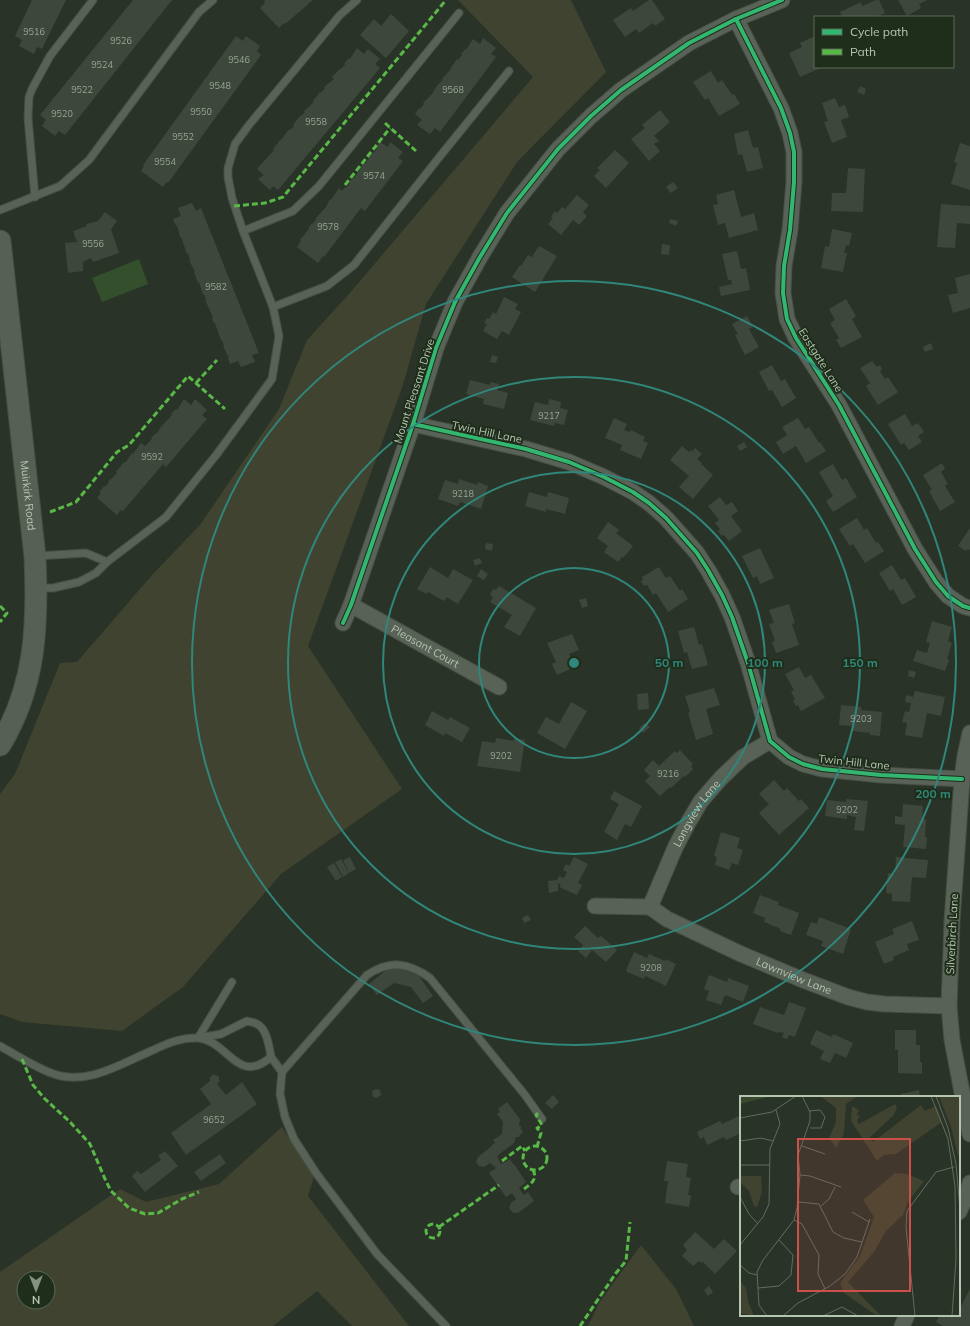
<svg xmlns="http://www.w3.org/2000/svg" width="970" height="1326" font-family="Mulish,sans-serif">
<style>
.green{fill:#40432f;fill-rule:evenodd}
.water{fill:#334f2c}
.building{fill:#3e473c}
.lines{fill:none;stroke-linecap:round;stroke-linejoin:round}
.service-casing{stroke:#474e44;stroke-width:9}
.minor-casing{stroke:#474e44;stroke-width:17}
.secondary-casing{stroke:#474e44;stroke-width:23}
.service{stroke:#586257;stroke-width:7}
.minor{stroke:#586257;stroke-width:15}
.secondary{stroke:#576055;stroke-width:21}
.quiet{stroke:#58b947;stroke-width:3;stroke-dasharray:6 3;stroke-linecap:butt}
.cycleway-casing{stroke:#1f2d1b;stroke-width:6}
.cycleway{stroke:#33b770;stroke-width:4}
.ring{fill:none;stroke:#30867b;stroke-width:2}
.labels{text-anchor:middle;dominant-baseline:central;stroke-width:4;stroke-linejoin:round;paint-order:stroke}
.number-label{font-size:9px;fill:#96a693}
.street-label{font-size:11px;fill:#b4c5b0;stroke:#1f2d1b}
.inset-river{fill:none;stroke:#334f2c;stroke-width:2}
.inset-road{fill:none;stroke:#616d5e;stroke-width:1}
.view{fill:#ce4f4a;fill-opacity:0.15;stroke:#ce4f4a;stroke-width:2}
.inset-edge{fill:none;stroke:#b4c5b0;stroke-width:2}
.centre{fill:#30867b;stroke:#1f2d1b;stroke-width:2}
.ring-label{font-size:12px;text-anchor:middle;font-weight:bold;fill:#30867b;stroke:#1f2d1b;stroke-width:4;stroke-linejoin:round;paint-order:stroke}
</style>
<rect width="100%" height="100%" fill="#2a3327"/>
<!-- green -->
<g class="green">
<path d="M458 0H571L606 72 517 162 426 304 403 385 308 646 402 789 281 874 183 987 122 1031 22 1022 0 1014V794L15 774 60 663 77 662 152 575 200 525 279 409 307 340 349 294 533 77Z"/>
<path d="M282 1127 314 1177 308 1196 409 1326H352L317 1291 273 1326H0V1272L120 1189 146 1202 219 1184ZM24 1278H48V1302H24Z"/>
<path d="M641 1245 676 1289 694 1326H588L599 1303Z"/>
</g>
<!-- water -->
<path class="water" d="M139 259 148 284 102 302 92 278Z"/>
<!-- building -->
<g class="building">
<path d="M32 0H66L42 49 37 47 34 54 19 46 22 40 15 36Z"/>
<path d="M133 0H172L65 135 59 131 55 136 42 126 46 120 40 115Z"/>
<path d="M266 0H313L285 24 284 23 279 28 260 8 265 3 264 1Z"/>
<path d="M649 0H652L665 19 655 26 653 23 639 33 636 29 625 37 613 20 631 8 633 11Z"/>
<path d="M876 0H879L885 13 876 17H842L840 12 861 2 862 6Z"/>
<path d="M898 0H927L919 4 921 8 907 16Z"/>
<path d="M391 14 409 31 386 58 360 35 374 19 381 26Z"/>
<path d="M236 36 243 41 246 36 260 46 257 51 261 55 168 183 167 182 163 187 141 171 144 166 143 165Z"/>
<path d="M815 36V67H823L800 77 789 53 802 47 800 43Z"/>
<path d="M483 38 496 48 491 54 496 57 440 132 435 128 430 134 417 125 420 121 421 122 422 120 415 114 419 108 420 109 424 104 423 103 432 94 438 84H439L443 79H442L451 69H450L457 59 458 60 462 55 461 54 465 49 466 50 473 39 480 44Z"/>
<path d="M357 48 364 54 368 49 380 59 375 64 380 68 278 190 273 186 270 190 258 179 264 175 257 169 274 150 273 149 281 139V140L289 129 290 130 294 126 293 125 300 116H301L305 112 304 111 314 102 313 101 320 92 321 93 325 88 324 87 334 79 332 77 340 69H341L345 65 344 64 349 58 350 59Z"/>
<path d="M711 71 718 83 722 80 732 95 734 94 740 104 719 116 708 98 705 100 693 82Z"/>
<path d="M860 86 866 89 864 95 857 92Z"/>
<path d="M835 98 839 107 845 105 849 117 841 120 847 137 832 143 824 122 828 121 822 103Z"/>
<path d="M660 110 670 122 654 136 659 141 654 144 660 151 649 161 631 139 645 128 642 125Z"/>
<path d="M748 130 753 148 758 147 763 168 747 172 742 154 738 155 734 134Z"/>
<path d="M380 142 388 147 390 142 403 152 398 158 403 161 365 211 361 208 324 257 323 256 318 263 297 247 301 241 300 240 309 229H308L312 223 313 224 316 219H315L326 207 330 199 331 200 339 188 342 191 345 187 346 188 350 183H349L353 177 354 178 364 163 365 164 369 159 368 158 377 149 375 148Z"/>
<path d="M960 143 970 146V190L951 184 957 163 954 162Z"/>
<path d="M615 150 629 163 606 188 594 176 600 170 597 168Z"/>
<path d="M848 168 865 169 863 212 831 211 832 193H846Z"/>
<path d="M673 182 678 188 671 193 666 187Z"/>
<path d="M734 190 741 217 754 213 758 230 729 238 725 223 718 225 713 205 718 204 716 195Z"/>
<path d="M577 195 589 205 583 212 587 216 579 225 573 220 561 235 548 224 553 218 551 217 555 211 557 213 562 207 565 209Z"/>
<path d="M192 203 196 211 201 208 259 353 252 355 255 362 241 367 238 361 230 364 228 358H229L223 346H224L222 340H221L215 323 214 324 212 318 213 317 205 300H206L204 294 203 295 199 282 198 283 194 272H195L189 260H190L188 253 187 254 181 237H180L177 225 176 226 173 219 181 216 178 208Z"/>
<path d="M941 204 970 206V224L957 223 955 248 937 247Z"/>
<path d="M105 212 117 221 111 229 119 253 93 262 91 258 83 262V271L68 273 65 243 77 242 73 231 87 226 86 224 98 221Z"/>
<path d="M670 219 678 221 676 226 669 223Z"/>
<path d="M832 229 852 233 849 246 846 245 844 253H847L843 272 821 268 825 246 829 247Z"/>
<path d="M662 244 670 245 669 255 661 254Z"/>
<path d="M539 246 557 256 535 292 512 277 520 265 521 266 528 255 532 257Z"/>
<path d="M737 251 741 269 746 268 750 290 721 296 719 287 732 284 731 280H728L722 254Z"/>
<path d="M970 274V308L953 313 948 295 958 293 955 278Z"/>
<path d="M504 297 518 304 515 309 521 312 509 335 502 331 497 339 483 331 487 324 484 323 487 318 489 319 493 312 496 314Z"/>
<path d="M846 299 856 316 852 319 862 337 841 348 836 340 839 338 830 323 835 320 829 309Z"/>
<path d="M747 316 753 327 749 329 759 347 745 355 735 335 738 334 732 324Z"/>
<path d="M931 343 933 349 925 352 923 347Z"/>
<path d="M492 355 498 357 496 363 490 362Z"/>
<path d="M872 361 877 367 880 365 882 369 880 371 885 379 888 377 898 392 878 405 866 386 870 383 860 368Z"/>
<path d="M772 365 781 381 785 379 796 398 782 407 772 390 769 391 759 372Z"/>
<path d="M470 380 490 385 491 382 499 384 497 390 508 393 504 409 483 404 484 399 466 394Z"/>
<path d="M184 399 191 405 195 399 207 410 202 415 207 419 166 467 163 464 123 511 121 510 117 515 97 498 101 493 99 492 104 486 105 487 109 482H108L117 473 116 472 124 462 125 463 132 453 133 454 141 443 145 446 152 439 151 438 156 433V434L160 429V428L172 415 171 414 176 409 177 410Z"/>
<path d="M549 399 561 402 560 408 568 410 564 425 555 423 554 426 530 420 535 402 548 405Z"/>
<path d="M905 414 912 426 918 423 924 432 918 436 922 442 909 450 904 443 901 445 888 424Z"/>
<path d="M614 418 627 424 624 430 630 432 631 430 645 437 643 441 648 443 641 459 620 450 622 445 605 438Z"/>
<path d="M798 418 805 429 809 427 819 443 820 442 826 451 806 463 796 446 783 454 776 442 787 435 782 427Z"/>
<path d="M744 442 747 447 740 451 737 446Z"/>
<path d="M682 446 689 452 691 450 692 452 695 448 702 454 697 459 702 463 701 464 713 475 693 499 679 487 689 476 670 460Z"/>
<path d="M942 463 945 469 941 472 948 484 945 486 955 502 940 511 929 491 932 490 923 475Z"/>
<path d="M833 464 842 480 846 478 857 497 833 512 826 501 833 496 819 472Z"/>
<path d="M459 479 477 485 478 482 488 486 481 509 460 502 458 506 438 499 445 480 458 484Z"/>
<path d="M529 492 547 497 548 492 569 498 565 514 546 509V512L525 506Z"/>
<path d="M720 497 726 505 732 502 738 511 731 516 742 531 729 541 724 535 722 536 718 531 720 529 715 523 719 520 708 506Z"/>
<path d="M857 518 864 530 867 528 876 543 878 542 884 551 865 563 853 544 850 546 839 529Z"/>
<path d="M608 522 619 530 616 533 633 546 623 558 622 557 618 562 604 552 608 546 597 538Z"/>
<path d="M970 528V550L968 549 966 551 958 546Z"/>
<path d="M486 543 493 544 492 551 485 549Z"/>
<path d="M760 548 774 578 760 584 757 576 753 578 742 556Z"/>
<path d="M480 558 482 563 475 566 473 560Z"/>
<path d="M892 565 901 580 905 578 916 597 902 605 893 589 890 591 879 573Z"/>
<path d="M430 567 448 578 453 569 473 580 458 604 447 597 444 601 428 592 427 594 417 589Z"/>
<path d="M659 567 666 578 670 576 680 591 682 589 688 599 668 612 656 593 653 595 647 585 644 586 641 581 643 580 642 577Z"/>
<path d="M481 569 488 574 484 580 477 576Z"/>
<path d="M499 586 536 608 520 636 504 627 512 615 490 602 493 597 490 595 493 589 496 590Z"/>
<path d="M586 598 588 606 582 608 579 600Z"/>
<path d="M789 604 795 623 792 624 799 645 776 653 772 642 775 641 769 624 774 623 769 610Z"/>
<path d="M932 621 952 627 948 641 952 643 947 659 949 660 945 671 913 661 917 650 927 653 930 643 926 642Z"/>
<path d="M694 627 699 645 702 644 708 665 692 669 687 652 684 653 678 631Z"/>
<path d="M572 634 579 650 569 654 575 667 557 675 552 664 556 662 547 643Z"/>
<path d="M799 667 805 678 811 675 825 698 801 711 798 705 796 706 793 700 795 699 791 692 794 690 785 674Z"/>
<path d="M909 670 916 672 914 678 908 676Z"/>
<path d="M714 688 720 705 706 709 713 734 696 740 688 713 690 712 685 696Z"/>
<path d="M915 691 945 697 941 716 927 713 922 738 905 735 907 723 902 722 905 711 909 712 911 703 905 702 906 695 913 697Z"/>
<path d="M648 693 649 709 638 710 637 694Z"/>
<path d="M571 702 587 711 565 749 537 733 546 717 559 724Z"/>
<path d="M841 705 861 707V710L882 712 880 736 870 735V733L852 731V726L839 725Z"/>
<path d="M432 711 448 720 450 717 470 728 462 742 445 733 444 736 425 725Z"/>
<path d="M645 723 650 727 643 733 639 728Z"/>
<path d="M496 738 514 741V738L525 740 520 772 477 766 482 741 495 743Z"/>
<path d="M680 750 693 764 691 766 693 769 685 777 684 776 671 788 670 787 660 796 645 781 650 776 644 770 653 760 659 766 675 751 677 753Z"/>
<path d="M774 780 784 791 787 788 799 801 801 799 809 808 779 835 759 813 769 804 759 794Z"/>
<path d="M614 791 642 806 631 827 625 824 617 840 604 832 619 804 610 799Z"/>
<path d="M846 799 868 801 864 831 854 830 856 817 847 815V819L825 816 827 800 846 802Z"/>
<path d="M903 804 923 806 922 819H926L925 837H927L926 849 903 847 905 825 895 824V816L902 817Z"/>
<path d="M721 832 740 838 737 848 743 850 738 865 732 863 729 870 715 865 717 857 714 856Z"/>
<path d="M350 857 356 869 349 873 343 860Z"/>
<path d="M574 857 588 864 578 883 582 885 577 895 559 887 561 885 558 883V891L549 893 548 881 557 880 559 876 564 878 567 872 563 870 566 864 569 866Z"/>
<path d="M896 857 928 860 926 878 912 877 910 902 892 901V894L886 893 888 873 895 874Z"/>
<path d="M341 859 349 873 343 877 335 862Z"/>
<path d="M334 863 342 877 336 881 327 867Z"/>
<path d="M760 895 779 902 778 905 799 913 791 935 780 931 781 929 764 922 765 918 753 913Z"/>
<path d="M528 915 531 920 524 923 522 918Z"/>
<path d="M819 917 851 929 843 954 821 946 823 941 806 935 811 922 817 924Z"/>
<path d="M912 921 919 940 907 944 909 950 893 957 894 960 884 964 875 942 894 934 892 929Z"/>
<path d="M585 926 598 938 601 936 617 950 606 962 592 950 586 958 578 951 583 945 574 937Z"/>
<path d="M634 952 647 958 649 954 665 961 666 959 676 964 666 986 645 976 644 979 627 972V971L626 970Z"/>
<path d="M390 967 416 972 433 996 423 1003 411 987 394 983 377 995 369 984Z"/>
<path d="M709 975 727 982 728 978 749 986 743 1002 725 995 721 1005 706 1000 709 991 704 989Z"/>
<path d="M789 1002 806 1008 795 1037 789 1035 787 1039 782 1037 784 1033 779 1032 778 1033 753 1024 760 1007 784 1015Z"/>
<path d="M816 1030 832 1037 833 1034 853 1043 846 1058 835 1053 830 1063 820 1059 824 1051 810 1044Z"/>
<path d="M895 1030H916V1045H920V1062H922V1074L898 1073V1050H895Z"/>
<path d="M214 1074 219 1077V1082L217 1084 226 1095 242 1082 257 1104 186 1155 171 1133 211 1104 200 1089 210 1081V1077Z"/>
<path d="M376 1089 380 1090 381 1095 377 1098 373 1097 372 1091Z"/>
<path d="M919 1090 920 1097H902L901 1094Z"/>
<path d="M553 1095 559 1102 552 1109 545 1103Z"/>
<path d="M507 1102 520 1119 519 1126H521V1130H523L522 1134H520L519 1137H516L514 1143 497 1156 501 1164 510 1159 513 1164H514L526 1182 519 1188 524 1195 528 1192 534 1201 518 1213H513L509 1208 511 1203 516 1199 512 1193 506 1197 489 1173 496 1168 490 1163 484 1167 479 1166 476 1162 478 1157 492 1146V1145L495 1143 493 1140 502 1134 503 1122 497 1114 500 1112 498 1109Z"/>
<path d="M739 1116 741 1121V1133L726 1140 724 1137 707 1145 704 1137 700 1139 697 1132 720 1121 722 1124Z"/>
<path d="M165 1151 178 1166 145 1192 132 1176 137 1171 141 1174 161 1160 158 1156Z"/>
<path d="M220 1154 226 1163 201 1181 194 1172Z"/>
<path d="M667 1161 688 1164 686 1177 691 1178 688 1195H691L689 1207 665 1203 668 1181H664Z"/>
<path d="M695 1232 714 1249 724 1239 737 1251 715 1274 703 1262 702 1263 699 1261 693 1266 682 1256 687 1250 683 1245Z"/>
<path d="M709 1286 713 1292 708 1296 704 1290Z"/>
<path d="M970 1289V1326H943L936 1322 940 1315H959V1310Z"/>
</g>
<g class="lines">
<!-- service casing -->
<g class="service-casing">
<g id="service">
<path d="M35 197 28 118 29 97 32 89 50 56 93 0"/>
<path d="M0 210 60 186 89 160 199 12 213 0"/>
<path d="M243 231 293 211 319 186 459 13"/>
<path d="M273 307 327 286 354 265 441 155 509 71"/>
<path d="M37 556 86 553 107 562"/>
<path d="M37 588H53L79 582 96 573 107 562 166 517 217 454 272 379 279 336 273 307 243 231 232 198 228 177V168L235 144 249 125 340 15 357 0"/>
<path d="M0 1046C16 1055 33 1066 51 1073 86 1087 120 1064 151 1051 166 1044 181 1037 198 1038 229 1041 237 1086 271 1057 269 1046 267 1029 257 1024 254 1022 250 1022 247 1021L221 1034 198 1038 232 982"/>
<path d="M271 1057 282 1072 280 1094 285 1117 294 1139 316 1173 377 1254 446 1326"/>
<path d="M282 1072 367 975C390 960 408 962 430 978L525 1095 542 1119"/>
</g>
</g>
<!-- minor casing -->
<g class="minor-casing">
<g id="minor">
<path d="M736 19 781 108 790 133 794 152V182L790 230 784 266 783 293 787 319 796 338 839 405 915 549 936 582 948 596 963 606 970 608"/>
<path d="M413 424 526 449 569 462 604 477 633 492 649 503 666 518 697 553 708 570 722 595 732 617 748 663 770 741 789 757 803 764 822 769 881 775 962 779"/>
<path id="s1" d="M351 605 499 687"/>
<path d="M343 623 351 605 413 424 436 348 455 302 480 257 507 213 558 149 591 116 621 90 689 43 736 19 782 0"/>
<path d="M970 733 965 756 962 779 952 921 949 1006 952 1040 970 1134"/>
<path d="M595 906 650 907"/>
<path id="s2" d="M650 907 667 919 741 954 803 980 848 997 867 1002 884 1004 949 1006"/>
<path id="s3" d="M650 907 675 848 688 823 701 801 721 778 743 757 770 741"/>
<path d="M738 1187H741"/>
<path d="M959 1212 968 1192 970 1183"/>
<path d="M902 1326 907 1315"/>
</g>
</g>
<!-- secondary casing -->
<g class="secondary-casing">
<g id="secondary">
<path id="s4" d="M0 241 35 557C38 624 36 686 0 745"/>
</g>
</g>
<!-- service -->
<use href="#service" class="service"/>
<!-- minor -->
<use href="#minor" class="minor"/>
<!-- secondary -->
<use href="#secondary" class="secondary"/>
<!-- quiet -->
<g class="quiet">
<path d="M385 123 416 151"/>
<path d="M345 185 390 128"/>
<path d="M234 206 265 203 283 197 446 0"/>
<path d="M196 383 217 360"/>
<path d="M50 512 76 502 117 452 129 445 188 376 225 409"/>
<path d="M0 606 7 613 0 622"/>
<path d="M22 1059 33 1085 45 1099 70 1122 90 1144 105 1179 111 1191 129 1208 145 1214 158 1213 182 1199 199 1192"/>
<circle cx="535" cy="1158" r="12"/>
<path d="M537 1147 541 1133 537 1128 542 1125 536 1115 538 1113"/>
<path d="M502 1161 522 1146 525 1151"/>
<path d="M524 1189C531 1184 538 1179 533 1170"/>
<circle cx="433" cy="1231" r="7"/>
<path d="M439 1227 499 1185"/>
<path d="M580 1326 616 1273 626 1261 630 1222"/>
</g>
<!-- cycleway casing -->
<g class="cycleway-casing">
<g id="cycleway">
<path d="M736 19 781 108 790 133 794 152V182L790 230 784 266 783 293 787 319 796 338 839 405 915 549 936 582 948 596 963 606 970 608"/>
<path d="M413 424 526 449 569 462 604 477 633 492 649 503 666 518 697 553 708 570 722 595 732 617 748 663 770 741 789 757 803 764 822 769 881 775 962 779"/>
<path d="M343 623 351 605 413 424 436 348 455 302 480 257 507 213 558 149 591 116 621 90 689 43 736 19 782 0"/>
</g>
</g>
<!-- cycleway -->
<use href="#cycleway" class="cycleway"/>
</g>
<!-- distance rings -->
<g class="ring">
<circle cx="574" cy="663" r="95"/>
<circle cx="574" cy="663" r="191"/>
<circle cx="574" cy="663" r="286"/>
<circle cx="574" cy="663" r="382"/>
</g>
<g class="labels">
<!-- number labels -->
<g class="number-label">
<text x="34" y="31">9516</text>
<text x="121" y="40">9526</text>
<text x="239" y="59">9546</text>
<text x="102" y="64">9524</text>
<text x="220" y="85">9548</text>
<text x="82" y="89">9522</text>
<text x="453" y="89">9568</text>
<text x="201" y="111">9550</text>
<text x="62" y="113">9520</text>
<text x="316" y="121">9558</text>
<text x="183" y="136">9552</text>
<text x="165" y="161">9554</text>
<text x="374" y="175">9574</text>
<text x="328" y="226">9578</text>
<text x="93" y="243">9556</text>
<text x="216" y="286">9582</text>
<text x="549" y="415">9217</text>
<text x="152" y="456">9592</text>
<text x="463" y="493">9218</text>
<text x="861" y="718">9203</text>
<text x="501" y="755">9202</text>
<text x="668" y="773">9216</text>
<text x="847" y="809">9202</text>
<text x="651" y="967">9208</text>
<text x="214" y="1119">9652</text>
</g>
<!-- street labels -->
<g class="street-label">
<text transform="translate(821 360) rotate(58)">Eastgate Lane</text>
<text transform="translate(414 391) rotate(-72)">Mount Pleasant Drive</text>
<text transform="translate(487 432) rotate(12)">Twin Hill Lane</text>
<text stroke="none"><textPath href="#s4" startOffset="256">Muirkirk Road</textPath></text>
<text stroke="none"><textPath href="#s1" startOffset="85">Pleasant Court</textPath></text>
<text transform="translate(854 762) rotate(6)">Twin Hill Lane</text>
<text stroke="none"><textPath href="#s3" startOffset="105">Longview Lane</textPath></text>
<text transform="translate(952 934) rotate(-87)">Silverbirch Lane</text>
<text stroke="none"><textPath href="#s2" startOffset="160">Lawnview Lane</textPath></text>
</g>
</g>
<!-- overview -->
<g transform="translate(740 1096)">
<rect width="220" height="220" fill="#2a3327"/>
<path d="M0 0H30L0 8ZM80 0H118L106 8 104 37 96 52 89 42 96 26V12ZM199 0H220V59L218 60 211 31ZM155 8 157 11 154 19 129 42 133 46 181 9 185 15 196 10 202 26 156 58 144 59 137 65 111 25 112 10 119 14 117 19 120 20 117 25 119 28ZM155 77 167 78 184 85 168 106 163 119 146 135 134 156 108 186 141 220H137L104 197 100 187 120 160 134 121 123 104ZM0 80H21L22 96 17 111 14 110 9 95 0 86ZM0 185 6 192 8 205 14 220 0 217Z" fill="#40432f"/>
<path class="inset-river" d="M0 6 28 0"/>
<path class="inset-road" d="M191 0 208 43 215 90 216 163 212 220M196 0 208 32 216 68 220 113V176M69 15 80 14 85 21 81 32H70M0 22 32 16 56 0M0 45 21 42 33 45M62 50 85 58M0 69H30M60 79 70 80 101 91M0 101 9 118 18 128M59 106 79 108 93 136 104 142 122 146M81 110 89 103 95 91M112 116 129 126M54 124 62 128 79 159 78 178 85 193M0 149 23 121 29 108 30 53 40 28 36 14M0 169 9 177 17 179M18 192 39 190 51 179 53 159 39 144M27 220 19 209 17 176 23 164 54 124 57 112 60 79 58 59 70 25V16L62 0M43 220 58 207 90 190 105 178 117 161 130 123M83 220 102 211 118 220M175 220 166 131 167 115 196 76 214 71"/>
<path class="view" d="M58 43H170V195H58Z"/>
<rect width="220" height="220" class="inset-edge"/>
</g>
<circle cx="574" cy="663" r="6" class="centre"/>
<g class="ring-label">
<text x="669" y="667">50 m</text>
<text x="765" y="667">100 m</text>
<text x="860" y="667">150 m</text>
<text x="933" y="798">200 m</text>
</g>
<!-- legend -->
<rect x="814" y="16" width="140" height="52" fill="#1f2d1b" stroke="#5b6a57"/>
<rect x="822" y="29" width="20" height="6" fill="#33b770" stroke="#5b6a57"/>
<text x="850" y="36" font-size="12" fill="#b4c5b0">Cycle path</text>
<rect x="822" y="49" width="20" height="6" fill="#58b947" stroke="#5b6a57"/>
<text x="850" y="56" font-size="12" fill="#b4c5b0">Path</text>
<!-- north arrow -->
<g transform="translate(36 1290) rotate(180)"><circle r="19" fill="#1f2d1b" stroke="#5b6a57"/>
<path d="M0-3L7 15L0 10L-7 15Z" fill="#849280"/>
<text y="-6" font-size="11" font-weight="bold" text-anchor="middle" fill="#b4c5b0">N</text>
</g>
</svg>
